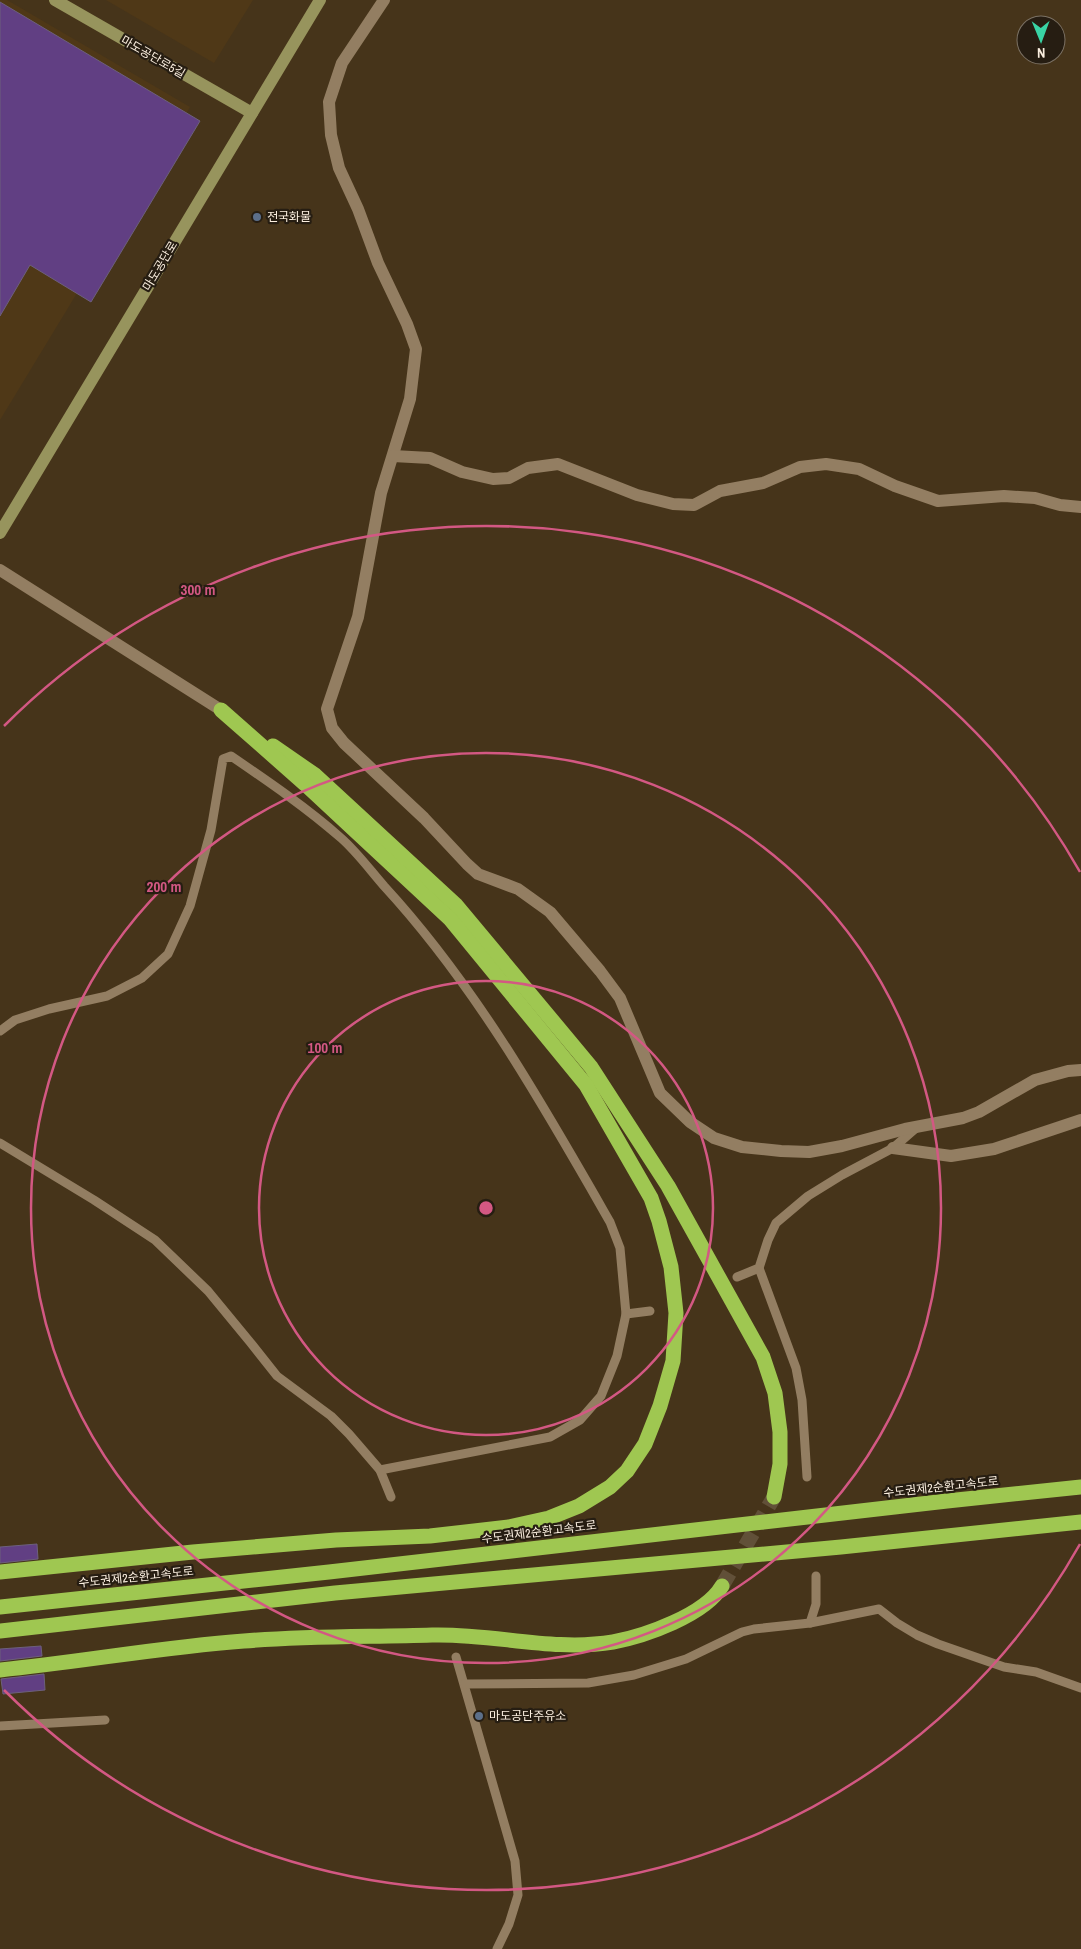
<svg xmlns="http://www.w3.org/2000/svg" width="1081" height="1949" font-family="'Archivo Narrow','Noto Sans KR',sans-serif">
<style>
.built{fill:#4f3817}
.building{fill:#613f83;stroke:#6d607c}
.lines{fill:none;stroke-linecap:round;stroke-linejoin:round}
.highway-tunnel{stroke:#615038;stroke-width:15;stroke-dasharray:15 8;stroke-linecap:butt}
.lane{stroke:#937e62;stroke-width:9}
.street{stroke:#937e62;stroke-width:12}
.secondary{stroke:#97945d;stroke-width:12}
.highway{stroke:#9fc751;stroke-width:15}
.ring{fill:none;stroke:#d35883;stroke-width:2.5}
.service-dot{fill:#5c6f8a;stroke:#261d12;stroke-width:2}
.labels{text-anchor:middle;dominant-baseline:central;stroke-width:4.5;stroke-linejoin:round;paint-order:stroke}
.street-label{font-size:12px;fill:#fbefe0;stroke:#261d12}
.poi-label{font-size:12px;fill:#fbefe0;stroke:#261d12;text-anchor:start}
.centre{fill:#d35883;stroke:#261d12;stroke-width:2.5}
.ring-label{font-size:15px;text-anchor:middle;font-weight:bold;fill:#d35883;stroke:#261d12;stroke-width:4.5;stroke-linejoin:round;paint-order:stroke}
</style>
<rect width="100%" height="100%" fill="#46341a"/>
<!-- built -->
<g class="built">
<path d="M0 0H7L190 107 0 420Z"/>
<path d="M106 0H253L214 63Z"/>
</g>
<!-- building -->
<g class="building">
<path d="M0 2 200 121 91 302 30 265 0 316Z"/>
<path d="M37 1544 38 1559 0 1563V1547Z"/>
<path d="M41 1646 42 1656 0 1661V1649Z"/>
<path d="M44 1674 45 1690 3 1694 1 1679Z"/>
</g>
<g class="lines">
<!-- highway-tunnel -->
<path class="highway-tunnel" d="M722 1586 774 1497"/>
<!-- lane -->
<g class="lane">
<path d="M0 1031 15 1020 49 1009 107 996 142 978 168 954 190 906 211 830 223 759 231 756C269 782 307 808 341 838 357 852 370 870 384 886 476 986 543 1105 610 1222L620 1248 626 1314 617 1356 601 1396 580 1420 550 1437 380 1470"/>
<path d="M0 1143 94 1200 155 1240 208 1291 250 1342 277 1376 331 1416 349 1434 380 1470 391 1497"/>
<path d="M759 1268 796 1368 802 1400 807 1477"/>
<path d="M737 1277 759 1268 768 1240 776 1223 808 1196 842 1175 893 1148 916 1128"/>
<path d="M626 1314 650 1311"/>
<path d="M810 1623 816 1604V1576"/>
<path d="M456 1657 515 1861 518 1895 509 1924 497 1949"/>
<path d="M465 1684 588 1683 634 1675 686 1659 742 1632 754 1629 810 1623 879 1609 897 1623 917 1635 938 1644 1004 1667 1036 1672 1081 1688"/>
<path d="M0 1726 105 1720"/>
</g>
<!-- street -->
<g class="street">
<path d="M384 0 342 63 329 102 331 135 339 168 358 209 378 263 407 324 416 349 410 399 381 493 358 617 327 709 332 728 344 743 424 818 467 864 478 874 518 889 550 912 600 971 620 998 660 1093 690 1122 714 1138 742 1147 781 1151 809 1152 842 1146 905 1129 963 1118 979 1112 1035 1080 1068 1071 1081 1070"/>
<path d="M393 456 430 458 462 472 493 479 509 478 528 468 558 464 637 495 673 504 694 505 720 491 763 483 800 467 826 464 859 469 895 486 938 501 1004 496 1035 498 1060 505 1081 507"/>
<path d="M0 570 221 710"/>
<path d="M893 1148 951 1156 994 1149 1081 1120"/>
</g>
<!-- secondary -->
<g class="secondary">
<path d="M55 0 252 113"/>
<path d="M0 533 320 0"/>
</g>
<!-- highway -->
<g class="highway">
<path d="M273 746 315 775 456 905 591 1067 668 1186 763 1357 775 1393 780 1432V1464L774 1497"/>
<path d="M0 1572 193 1552 336 1540 430 1536 509 1527 549 1518 579 1506 610 1487 627 1471 645 1444 660 1406 673 1361 676 1313 671 1267 659 1221 651 1198 586 1085 450 919 305 784 221 710"/>
<path d="M0 1607 329 1572 947 1501 1081 1487"/>
<path d="M0 1631 335 1593 841 1547 1081 1522"/>
<path d="M0 1670C81 1662 162 1647 244 1641 306 1636 370 1637 432 1635 492 1633 553 1652 613 1642 645 1636 705 1615 722 1586"/>
</g>
</g>
<!-- distance rings -->
<g class="ring">
<circle cx="486" cy="1208" r="227"/>
<circle cx="486" cy="1208" r="455"/>
<path d="M1080 1544A682 682 0 0 1 4 1690M4 726A682 682 0 0 1 1080 872"/>
</g>
<!-- markers -->
<g class="service-dot">
<circle cx="257" cy="217" r="5"/>
<circle cx="479" cy="1716" r="5"/>
</g>
<g class="labels">
<!-- street labels -->
<g class="street-label">
<text transform="translate(153 57) rotate(30)">마도공단로5길</text>
<text transform="translate(160 266) rotate(-59)">마도공단로</text>
<text transform="translate(941 1487) rotate(-6)">수도권제2순환고속도로</text>
<text transform="translate(539 1532) rotate(-7)">수도권제2순환고속도로</text>
<text transform="translate(136 1577) rotate(-6)">수도권제2순환고속도로</text>
</g>
<!-- poi labels -->
<g class="poi-label">
<text x="267" y="217">전국화물</text>
<text x="489" y="1716">마도공단주유소</text>
</g>
</g>
<circle cx="486" cy="1208" r="8" class="centre"/>
<g class="ring-label">
<text x="198" y="595">300 m</text>
<text x="164" y="892">200 m</text>
<text x="325" y="1053">100 m</text>
</g>
<!-- north arrow -->
<g transform="translate(1041 40) rotate(179)"><circle r="24" fill="#261d12" stroke="#7b7164"/>
<path d="M0-4L9 19L0 12L-9 19Z" fill="#39d4a5"/>
<text y="-8" font-size="14" font-weight="bold" text-anchor="middle" fill="#fbefe0">N</text>
</g>
</svg>
